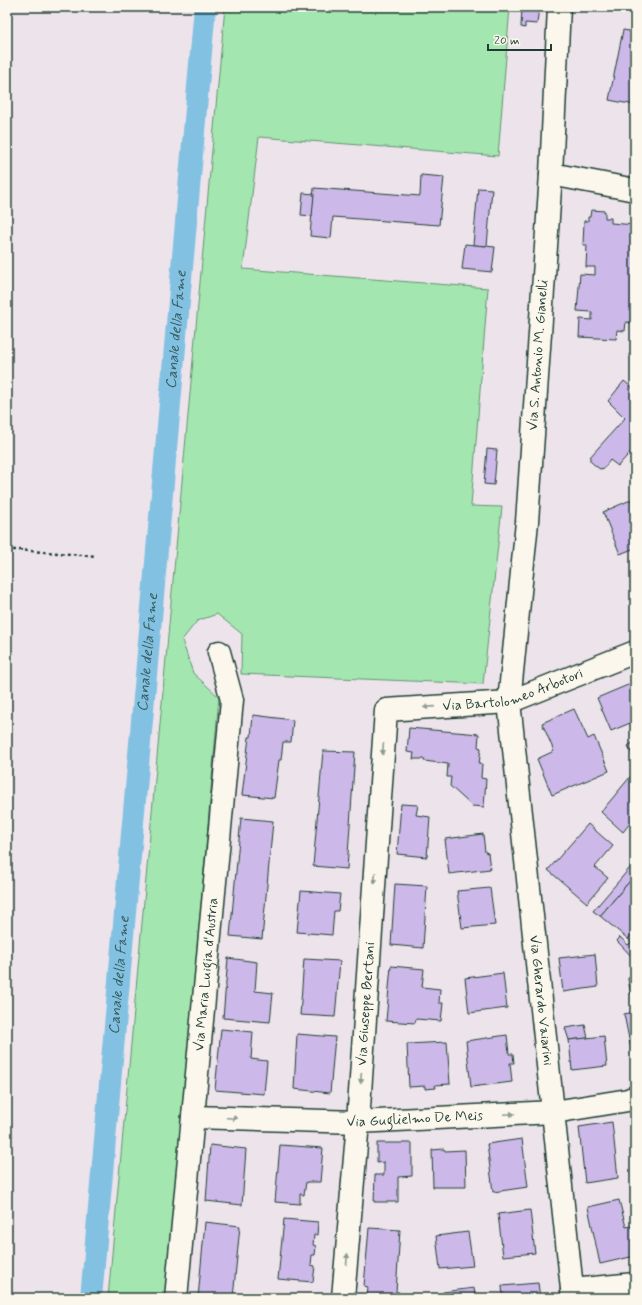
<svg xmlns="http://www.w3.org/2000/svg" width="642" height="1305" font-family="Mynerve,sans-serif">
<style>
.green{fill:#a4e6b0;stroke:#629272}
.lines{fill:none;stroke-linecap:round;stroke-linejoin:round}
.canal{stroke:#82c1e2;stroke-width:22}
.building{fill:#cdb9e9;stroke:#1f3d34}
.minor-casing{stroke:#1f3d34;stroke-width:25}
.path{stroke:#1f3d34;stroke-width:2.5;stroke-dasharray:3 3;stroke-linecap:butt}
.minor{stroke:#fbf7ec;stroke-width:22}
.oneway{fill:#8d9a90}
.labels{text-anchor:middle;dominant-baseline:central;stroke-width:3;stroke-linejoin:round;paint-order:stroke}
.street-label{font-size:14px;fill:#1f3d34;stroke:#fbf7ec}
.water-label{font-size:15px;font-style:italic;fill:#385e60;stroke:#fbf7ec}
</style>
<rect width="100%" height="100%" fill="#ede4eb"/>
<filter id="ink" filterUnits="userSpaceOnUse"><feTurbulence type="fractalNoise" baseFrequency=".025" numOctaves="2"/><feDisplacementMap in="SourceGraphic" scale="8" xChannelSelector="R" yChannelSelector="G"/><feConvolveMatrix kernelMatrix="1 2 1 2 8 2 1 2 1" color-interpolation-filters="sRGB"/></filter>
<g filter="url(#ink)">
<!-- green -->
<path class="green" d="M225 7H510L498 156 259 137 243 269 488 288 471 506 502 507 483 684 241 674 242 634 217 614 197 621 182 640 193 673 219 697 167 1298H108Z"/>
<g class="lines">
<!-- canal -->
<path class="canal" id="s1" d="M91 1298 205 7"/>
</g>
<!-- building -->
<g class="building">
<path d="M522 7H539L537 24 525 23V28L521 27Z"/>
<path d="M623 30 635 32V105L609 100Z"/>
<path d="M421 175 444 177 439 225 333 217 331 238 310 236 314 188 420 196Z"/>
<path d="M478 188 492 189 487 246 473 245Z"/>
<path d="M303 193 314 194 312 216 301 215Z"/>
<path d="M591 210 605 211V218H611V223L635 225V293H634L632 323 626 322 625 331 617 330 616 339 579 337 580 319 592 320V312L577 311 580 274 595 275V267H586L587 245H583L584 221H588V217H590Z"/>
<path d="M465 244 495 247 492 272 462 269Z"/>
<path d="M624 381 635 390V421L634 423 635 424V447L618 466 610 460 604 468 600 469 597 467 590 461V457L625 418 608 401Z"/>
<path d="M487 449 497 450 494 485 484 484Z"/>
<path d="M635 498V548L620 554 603 512Z"/>
<path d="M635 682V721L611 731 597 698Z"/>
<path d="M574 709 588 739 594 736 609 771 552 795 537 759 554 751 542 723Z"/>
<path d="M253 715 293 720 291 742H283L281 760H279L274 798 242 795 249 737H251Z"/>
<path d="M409 728 479 734 478 747 481 748 479 764H482L481 778 486 779 484 807 472 806 450 786 451 777H447L448 764 424 761V759H413L414 753 407 752Z"/>
<path d="M635 741V756H633L628 746Z"/>
<path d="M323 751 355 752 347 869 313 866Z"/>
<path d="M635 771V817L623 832 601 812Z"/>
<path d="M401 804 418 805 416 815 430 817 427 857 397 854Z"/>
<path d="M241 818 273 821 262 939 230 936Z"/>
<path d="M588 824 613 846 595 867 608 878 587 903 548 870Z"/>
<path d="M483 834 485 852 488 853 490 869 449 874 445 839Z"/>
<path d="M635 862V875L600 916 593 911Z"/>
<path d="M635 875V931L628 939 600 916Z"/>
<path d="M395 884 427 886 423 948 391 945Z"/>
<path d="M490 888 495 925 462 928 457 891Z"/>
<path d="M301 891 340 894 338 911H334L332 935 297 932Z"/>
<path d="M635 931V960L617 941 620 937 628 945 632 942 628 939Z"/>
<path d="M595 954 598 987 563 992 559 958Z"/>
<path d="M228 958 257 962 255 991 273 993 270 1022 223 1018Z"/>
<path d="M304 959 340 961 335 1017 300 1015Z"/>
<path d="M391 966 424 969 422 987 440 989 439 1003H443L441 1021 416 1019 415 1023 386 1021Z"/>
<path d="M503 973 507 1008 469 1013 465 978Z"/>
<path d="M635 977V994H631L628 980V978Z"/>
<path d="M635 1012V1059H633L624 1014Z"/>
<path d="M585 1025 588 1038 569 1040 565 1028Z"/>
<path d="M221 1029 253 1032 251 1059 267 1061 264 1094 215 1090Z"/>
<path d="M297 1034 335 1037 330 1093 294 1089Z"/>
<path d="M507 1035 509 1054H513L514 1063H510L512 1082 471 1087 466 1041Z"/>
<path d="M604 1036 607 1066 572 1070 569 1040Z"/>
<path d="M447 1042 450 1084 435 1085 436 1088 425 1089V1086L409 1087 407 1044Z"/>
<path d="M612 1122 618 1178 585 1183 579 1127Z"/>
<path d="M522 1139 528 1187 493 1192 487 1144Z"/>
<path d="M377 1143H412V1176L398 1177V1202H374L375 1175H384V1162L377 1163Z"/>
<path d="M210 1145 246 1149 242 1205 206 1201Z"/>
<path d="M280 1145 323 1148 320 1182H306L304 1195 300 1194V1204L275 1202Z"/>
<path d="M444 1149 445 1151 465 1150 466 1187H433L432 1150Z"/>
<path d="M619 1200 626 1227 635 1225V1256L600 1264 588 1207Z"/>
<path d="M530 1210 535 1253 503 1256 498 1214Z"/>
<path d="M284 1219 318 1222 317 1235H314L313 1245 316 1246 315 1255H312L311 1265 315 1266 313 1282 278 1279Z"/>
<path d="M205 1222 240 1226 233 1298H198Z"/>
<path d="M369 1228 400 1230 396 1292H399L398 1298H367L368 1287 364 1286Z"/>
<path d="M468 1232 473 1266 440 1269 436 1236Z"/>
<path d="M538 1283 540 1298H503L502 1286Z"/>
<path d="M474 1288 475 1296 486 1295V1298H444L443 1292Z"/>
</g>
<g class="lines">
<!-- minor casing -->
<g class="minor-casing">
<g id="minor">
<path id="s2" d="M559 7 551 174 527 522 509 702 573 1298"/>
<path d="M551 174 635 190"/>
<path id="s3" d="M193 1117 358 1122 554 1112 628 1100 635 1097"/>
<path d="M572 1290 635 1284"/>
<path id="s4" d="M176 1298 232 700 219 652"/>
<path id="s5" d="M343 1298 358 1122 386 710 509 702 635 652"/>
</g>
</g>
<!-- path -->
<path class="path" d="M7 550H19L96 556"/>
<!-- minor -->
<use href="#minor" class="minor"/>
</g>
<!-- one-way arrows -->
<defs><path id="oneway-solid" d="M-6-.8H1V-3.2L6.5 0L1 3.2V.8H-6Z"/></defs>
<g class="oneway">
<use href="#oneway-solid" transform="translate(429 707) rotate(176)"/>
<use href="#oneway-solid" transform="translate(383 749) rotate(94)"/>
<use href="#oneway-solid" transform="translate(375 878) rotate(94)"/>
<use href="#oneway-solid" transform="translate(361 1078) rotate(94)"/>
<use href="#oneway-solid" transform="translate(509 1114) rotate(-3)"/>
<use href="#oneway-solid" transform="translate(232 1118) rotate(2)"/>
<use href="#oneway-solid" transform="translate(347 1259) rotate(-85)"/>
</g>
</g>
<g class="labels">
<!-- street labels -->
<g class="street-label">
<text transform="translate(538 355) rotate(-86)">Via S. Antonio M. Gianelli</text>
<text stroke="none"><textPath href="#s5" startOffset="719">Via Bartolomeo Arbotori</textPath></text>
<text stroke="none"><textPath href="#s4" startOffset="325">Via Maria Luigia d'Austria</textPath></text>
<text stroke="none"><textPath href="#s2" startOffset="997">Via Gherardo Vaiarini</textPath></text>
<text stroke="none"><textPath href="#s5" startOffset="295">Via Giuseppe Bertani</textPath></text>
<text stroke="none"><textPath href="#s3" startOffset="222">Via Guglielmo De Meis</textPath></text>
</g>
<!-- water labels -->
<g class="water-label">
<text stroke="none"><textPath href="#s1" startOffset="972">Canale della Fame</textPath></text>
<text stroke="none"><textPath href="#s1" startOffset="648">Canale della Fame</textPath></text>
<text stroke="none"><textPath href="#s1" startOffset="324">Canale della Fame</textPath></text>
</g>
</g>
<!-- margin -->
<rect width="642" height="1305" fill="none" stroke="#fbf7ec" stroke-width="24"/>
<rect x="12" y="12" width="618" height="1281" fill="none" stroke="#1f3d34" stroke-width="1.5" filter="url(#ink)"/>
<!-- scale -->
<path d="M488 44v6h63v-6" fill="none" stroke="#1f3d34" stroke-width="2"/>
<text x="494" y="44" font-size="12" fill="#1f3d34" stroke="#fbf7ec" stroke-width="3" paint-order="stroke">20 m</text>
</svg>
